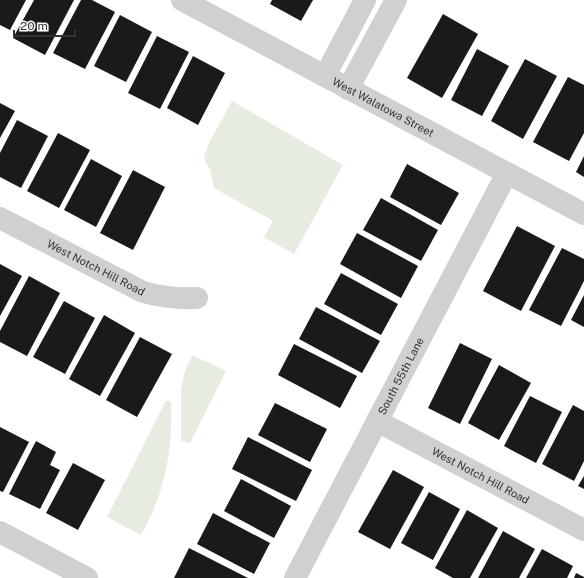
<svg xmlns="http://www.w3.org/2000/svg" width="584" height="578" font-family="'Public Sans',sans-serif">
<style>
.green{fill:#e6ecdf}
.building{fill:#1a1a1a}
.lines{fill:none;stroke-linecap:round;stroke-linejoin:round}
.minor{stroke:#d0d0d0;stroke-width:22}
.labels{text-anchor:middle;dominant-baseline:central;stroke-width:4;stroke-linejoin:round;paint-order:stroke}
.street-label{font-size:11px;fill:#333;stroke:#fff}
</style>
<rect width="100%" height="100%" fill="#fff"/>
<!-- green -->
<g class="green">
<path d="M232 101 343 165 294 254 264 237 273 221 214 188 210 169 206 163 204 157 209 143Z"/>
<path d="M192 355 226 371 190 443 181 441V391L184 374Z"/>
<path d="M166 401H171C173 449 165 493 141 535L107 517Z"/>
</g>
<!-- building -->
<g class="building">
<path d="M0 0H26L10 30 0 25Z"/>
<path d="M34 0H74L45 55 13 38Z"/>
<path d="M81 0H92L115 12 85 69 53 53Z"/>
<path d="M272 0H313L301 21 270 4Z"/>
<path d="M443 14 478 34 442 98 407 78Z"/>
<path d="M120 15 152 32 126 82 94 66Z"/>
<path d="M157 36 189 52 160 109 128 93Z"/>
<path d="M477 49 509 66 482 116 451 100Z"/>
<path d="M193 56 225 73 198 125 167 108Z"/>
<path d="M525 59 557 76 523 139 491 121Z"/>
<path d="M568 77 584 85V133L569 161 533 142Z"/>
<path d="M0 103 15 111 0 138Z"/>
<path d="M17 120 48 136 21 188 0 177V153Z"/>
<path d="M58 133 90 150 59 208 27 191Z"/>
<path d="M584 156V177L576 172Z"/>
<path d="M91 159 122 176 96 227 64 210Z"/>
<path d="M407 164 459 193 441 225 390 197Z"/>
<path d="M133 170 165 187 133 250 100 233Z"/>
<path d="M381 198 438 230 421 261 363 230Z"/>
<path d="M517 226 555 246 521 311 483 291Z"/>
<path d="M357 233 418 266 401 298 340 264Z"/>
<path d="M562 248 584 259V281L561 326 529 310Z"/>
<path d="M0 264 22 276 0 316Z"/>
<path d="M341 273 398 304 381 335 324 304Z"/>
<path d="M29 276 60 293 27 356 0 342V331Z"/>
<path d="M584 295V327L571 320Z"/>
<path d="M64 301 95 318 65 374 33 357Z"/>
<path d="M316 307 380 341 362 373 299 339Z"/>
<path d="M104 315 135 333 100 396 69 379Z"/>
<path d="M140 337 172 354 137 417 106 400Z"/>
<path d="M460 343 492 359 460 424 428 408Z"/>
<path d="M294 344 357 376 340 408 278 375Z"/>
<path d="M499 365 531 383 499 440 468 423Z"/>
<path d="M530 396 562 412 536 463 504 446Z"/>
<path d="M275 403 327 429 310 462 258 435Z"/>
<path d="M573 405 584 411V461L574 481 542 464Z"/>
<path d="M0 427 29 442 3 492 0 491Z"/>
<path d="M248 437 312 470 296 501 232 469Z"/>
<path d="M36 441 56 452 50 465 60 470 40 509 9 494Z"/>
<path d="M73 463 105 480 78 530 46 513Z"/>
<path d="M393 470 424 487 390 549 358 532Z"/>
<path d="M584 476V489L578 486Z"/>
<path d="M241 479 291 506 274 538 224 511Z"/>
<path d="M429 492 460 509 433 560 401 543Z"/>
<path d="M467 510 498 528 470 578H453L435 568Z"/>
<path d="M213 513 270 543 254 574 197 544Z"/>
<path d="M503 531 535 549 519 578H478Z"/>
<path d="M189 548 248 578H174Z"/>
<path d="M542 549 573 566 567 578H526Z"/>
<path d="M576 573 584 577V578H574Z"/>
</g>
<g class="lines">
<!-- minor -->
<g class="minor">
<path id="s1" d="M182 0 584 214"/>
<path d="M325 76 365 0"/>
<path d="M348 89 396 0"/>
<path id="s2" d="M0 218 143 292C161 297 178 299 197 298"/>
<path id="s3" d="M377 421 584 530"/>
<path d="M0 532 87 578"/>
<path id="s4" d="M295 578 507 173"/>
</g>
</g>
<g class="labels">
<!-- street labels -->
<g class="street-label">
<text stroke="none"><textPath href="#s1" startOffset="228">West Walatowa Street</textPath></text>
<text stroke="none"><textPath href="#s2" startOffset="108">West Notch Hill Road</textPath></text>
<text stroke="none"><textPath href="#s4" startOffset="228">South 55th Lane</textPath></text>
<text stroke="none"><textPath href="#s3" startOffset="117">West Notch Hill Road</textPath></text>
</g>
</g>
<!-- scale -->
<path d="M14 30v6h61v-6" fill="none" stroke="#333333" stroke-width="2"/>
<text x="20" y="30" font-size="12" fill="#333333" stroke="#ffffff" stroke-width="3" paint-order="stroke">20 m</text>
</svg>
